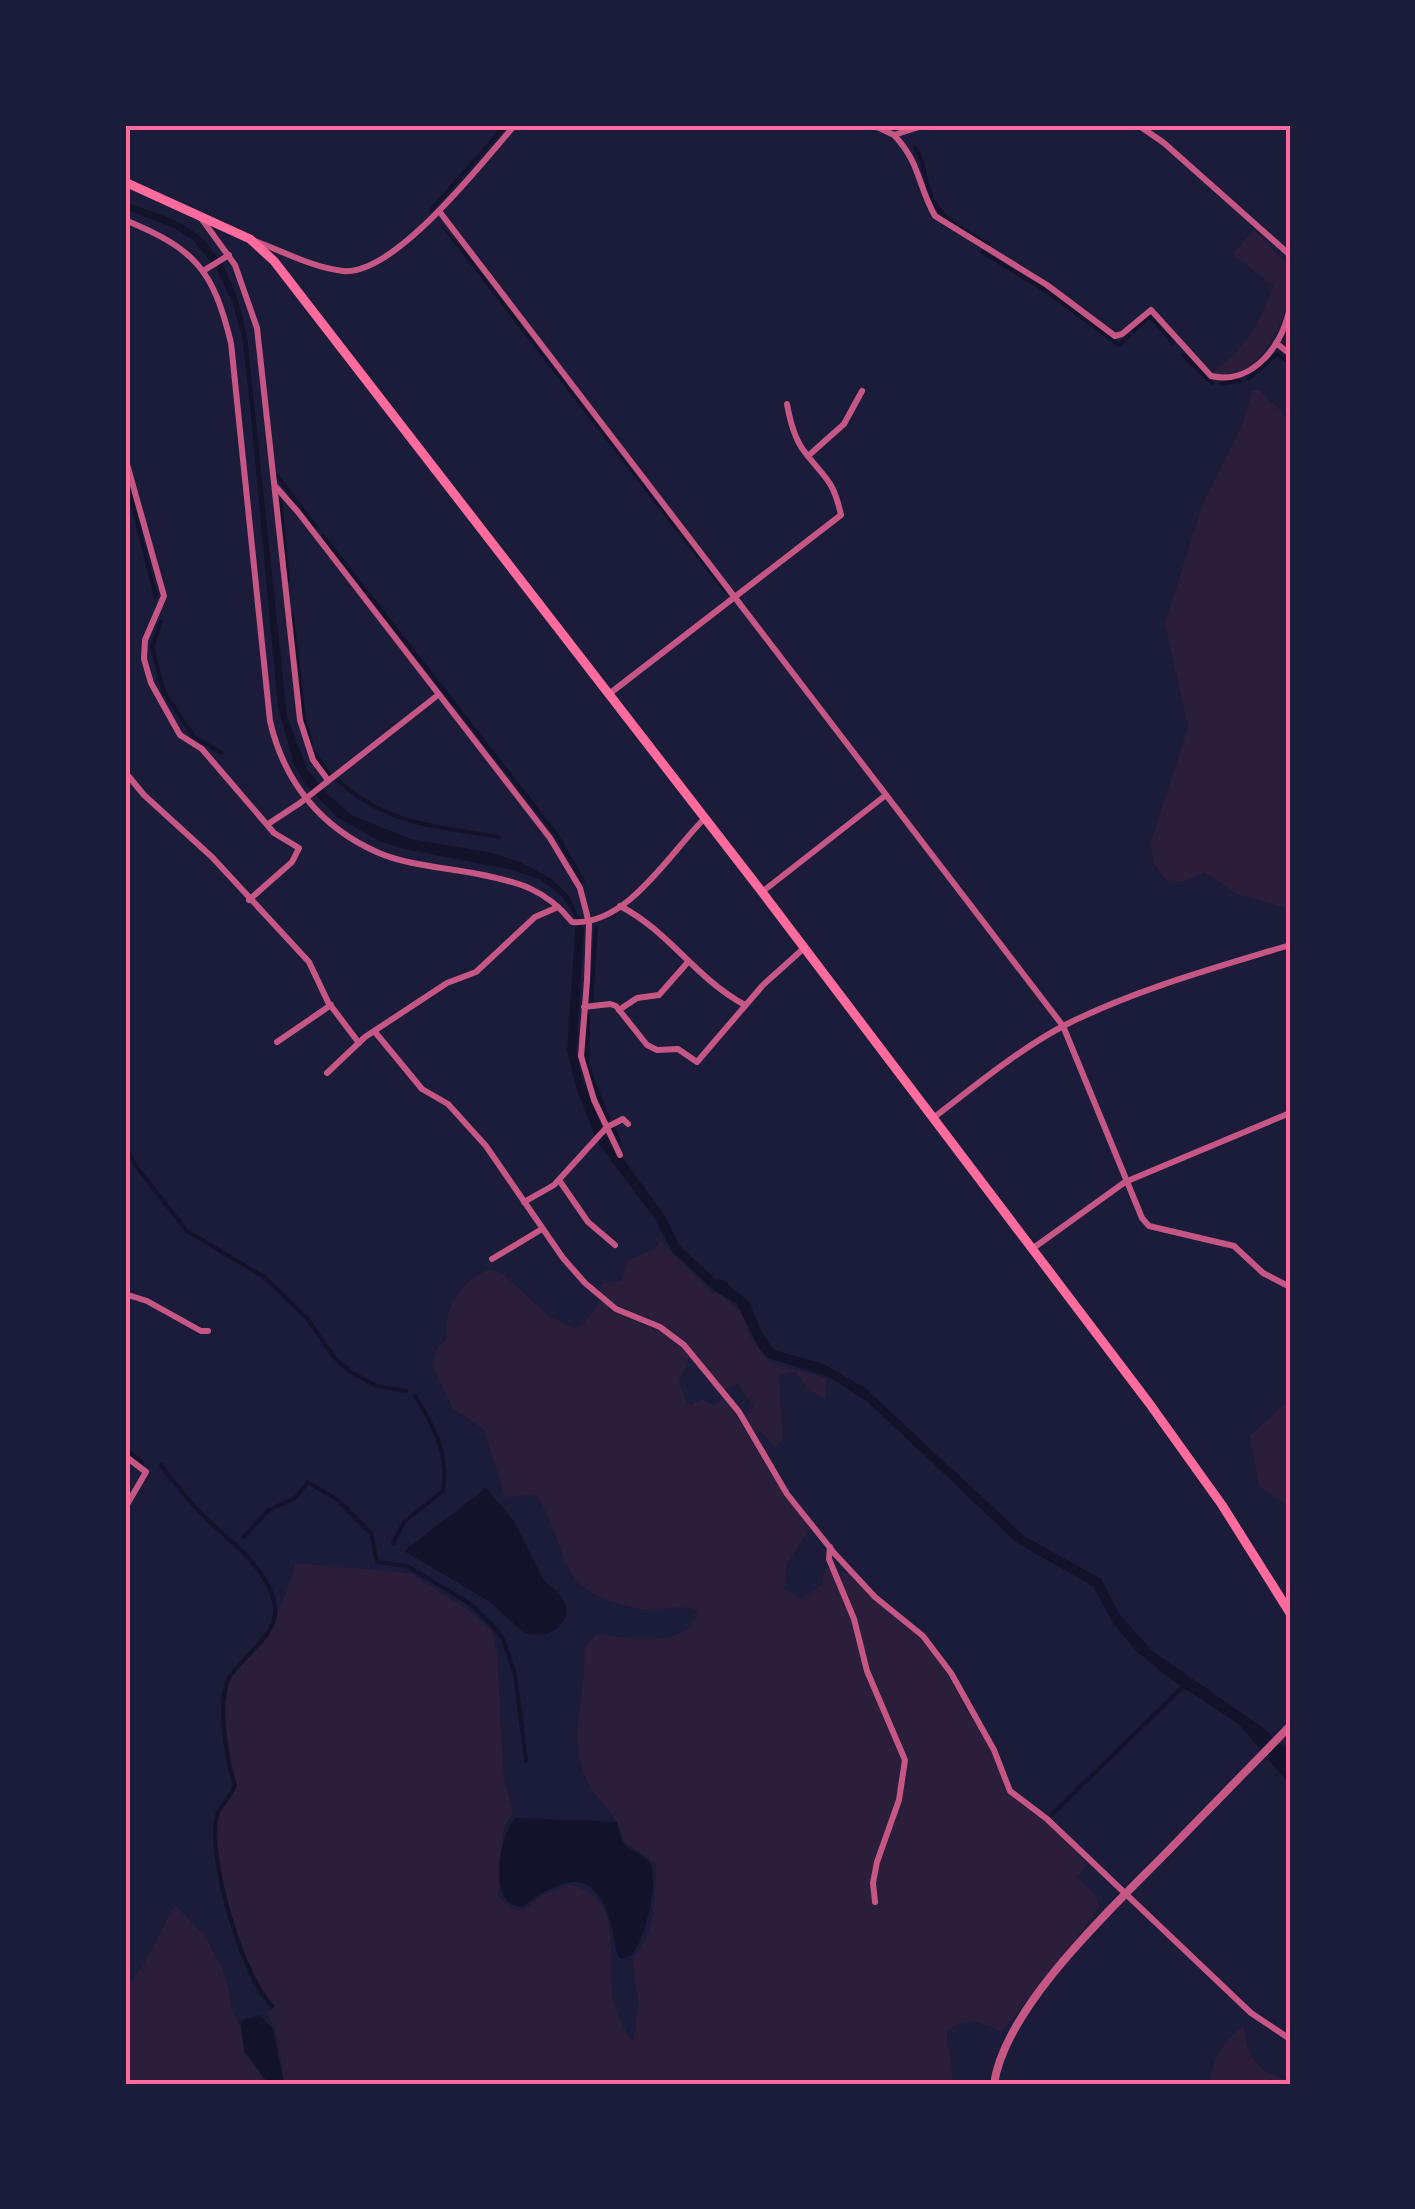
<svg xmlns="http://www.w3.org/2000/svg" width="1415" height="2209" font-family="Cabin,sans-serif">
<style>
.green{fill:#2a1e3b}
.water{fill:#12122b}
.lines{fill:none;stroke-linecap:round;stroke-linejoin:round}
.stream{stroke:#12122b;stroke-width:4}
.minor{stroke:#c65784;stroke-width:6}
.tertiary{stroke:#c65784;stroke-width:8}
.secondary{stroke:#ff6b9d;stroke-width:9}
.neatline{fill:none;stroke:#ff6b9d;stroke-width:4}
</style>
<rect width="100%" height="100%" fill="#1b1b3a"/>
<!-- green -->
<g class="green">
<path d="M1254 230 1290 267C1290 315 1279 333 1250 369L1216 376 1211 374C1249 345 1256 328 1274 286L1232 254Z"/>
<path d="M1259 390 1281 411 1290 426V909L1236 894 1205 872 1186 881 1167 882 1153 862 1151 842 1188 727 1165 623 1203 503 1242 425 1252 391Z"/>
<path d="M661 1242 713 1294 717 1292 741 1312 750 1336 770 1363 827 1378 825 1398 810 1391 795 1372 779 1374 783 1437 776 1448 760 1431 751 1429 743 1414 754 1407 737 1383 724 1390C708 1371 692 1344 670 1330 647 1315 621 1310 599 1293L601 1284 622 1280 628 1260 653 1250Z"/>
<path d="M490 1269 502 1273 549 1316 576 1329 586 1322 601 1300C610 1306 618 1314 628 1318 653 1330 674 1332 690 1358L679 1381 686 1402 691 1405 701 1399 714 1405 724 1398 728 1401 772 1476 810 1528 786 1566 784 1588 800 1599 822 1585 825 1570 830 1567 857 1636 866 1673 903 1760 897 1799 871 1881 874 1902H877C873 1854 902 1815 906 1768 908 1746 888 1718 880 1697 864 1656 854 1615 837 1574L851 1572 880 1605 921 1638 935 1654 991 1751 1011 1796 1058 1832 1088 1864 1077 1877 1096 1896 1099 1907 1090 1921 1002 2032C981 2023 966 2014 947 2032 947 2050 954 2067 952 2084H285L275 2028 267 2013 275 2007C246 1973 208 1862 217 1818 220 1805 232 1797 236 1785 231 1753 219 1715 229 1684 234 1667 253 1656 263 1642 273 1629 293 1578 295 1563L410 1573 467 1609 493 1632 497 1655 504 1779 513 1812 504 1827 498 1896 513 1909 523 1910 541 1896 570 1884C626 1902 606 1947 612 1991 614 2009 622 2028 633 2041L639 2004 632 1958C655 1940 656 1891 656 1864L624 1841C618 1809 594 1803 584 1774 568 1727 587 1697 584 1649L597 1634C623 1637 695 1650 697 1610 676 1603 657 1613 636 1608 551 1590 573 1555 536 1494L505 1497 484 1429 453 1409 432 1365 436 1350 447 1338C443 1308 460 1281 490 1269Z"/>
<path d="M1290 1399V1506H1289L1259 1486 1250 1436Z"/>
<path d="M175 1905 203 1934 222 1968 229 1990 232 2011 240 2026 244 2053 268 2084H125V1990L145 1962Z"/>
<path d="M1244 2025C1247 2057 1257 2074 1290 2080V2084H1211C1210 2059 1225 2040 1244 2025Z"/>
</g>
<!-- water -->
<g class="water">
<path d="M125 202C146 210 171 217 190 229 225 253 239 297 247 337L287 716 307 769 328 795 353 816 411 839 492 853 520 862 550 878 570 897 584 929 576 1052 582 1079 605 1134 665 1216 679 1245 715 1279 723 1280 750 1303 761 1331 774 1350 823 1364 865 1388 1024 1536 1101 1579 1120 1615 1152 1651 1265 1729 1286 1749 1290 1759V1785L1240 1725 1172 1680 1136 1651 1113 1623 1093 1586 1017 1543 867 1401 829 1377 768 1358 759 1348 737 1304 715 1291 672 1251 655 1219 598 1143 577 1090 567 1050 576 918 562 896 539 879 513 870 400 848 379 841 337 817 307 786 294 765 278 707 250 405 242 336 232 301 217 270 193 240 174 228 125 209Z"/>
<path d="M438 222 463 249 726 592 725 594Z"/>
<path d="M486 1488 514 1521 543 1579 561 1596 566 1606V1617L558 1628 545 1635 524 1633 489 1601 404 1551Z"/>
<path d="M515 1818 617 1822 622 1842C630 1851 641 1853 648 1861 662 1876 644 1941 632 1955L622 1959 618 1956C614 1943 614 1930 609 1917 591 1862 555 1882 522 1907 486 1905 499 1836 515 1818Z"/>
<path d="M260 2015 273 2029 284 2084H269L245 2052 241 2024 243 2020Z"/>
</g>
<g class="lines">
<!-- stream -->
<g class="stream">
<path d="M915 148C925 162 924 177 930 193 939 220 967 232 989 245"/>
<path d="M431 210 506 125"/>
<path d="M982 252 1046 291 1119 345 1129 336"/>
<path d="M1134 331 1150 316 1173 343"/>
<path d="M1183 355 1212 383"/>
<path d="M1248 379 1277 354 1290 362"/>
<path d="M1221 384 1240 381"/>
<path d="M125 474 156 597"/>
<path d="M277 476 316 527"/>
<path d="M280 500 288 580"/>
<path d="M323 536 556 834 583 881"/>
<path d="M292 615 304 719 311 743"/>
<path d="M161 622 152 647 164 692 194 737 222 753"/>
<path d="M315 753 330 777"/>
<path d="M336 778C384 825 436 826 499 837"/>
<path d="M591 1000 596 929"/>
<path d="M588 1016 587 1065 608 1119"/>
<path d="M613 1128 619 1141"/>
<path d="M125 1144 135 1165 187 1231 264 1277 306 1317 334 1357 349 1371 377 1386 406 1391"/>
<path d="M125 1449 142 1462"/>
<path d="M161 1465C172 1479 183 1494 195 1507 222 1537 263 1560 274 1601 283 1634 243 1654 229 1678 217 1700 226 1762 235 1785 231 1798 218 1806 216 1819 209 1861 242 1977 272 2006"/>
<path d="M244 1537 267 1511 295 1498 308 1482 339 1501 371 1533 377 1562 407 1566 469 1603 493 1626 503 1639 515 1674 526 1761"/>
<path d="M393 1543 404 1522 443 1491C449 1456 434 1425 415 1396"/>
<path d="M1051 1815 1184 1686"/>
</g>
<!-- minor -->
<g class="minor">
<path d="M873 125 894 135 925 125"/>
<path d="M1138 125 1164 143 1290 255"/>
<path d="M894 135C921 164 917 184 935 216L1047 285 1115 336 1122 334 1151 310 1211 376C1253 386 1285 343 1290 305"/>
<path d="M439 211 1063 1026 1142 1218 1149 1226 1234 1246 1263 1273 1290 1287"/>
<path d="M201 218 235 265 257 328 300 720 313 760 328 780"/>
<path d="M125 220C195 249 213 269 231 343L270 721C284 782 321 828 379 853 406 865 449 868 478 874 518 882 546 889 572 922 627 926 669 854 704 819"/>
<path d="M255 241C282 251 314 268 343 271 395 276 482 162 515 125"/>
<path d="M203 271 229 255"/>
<path d="M1276 343 1290 354"/>
<path d="M808 456 844 424 862 391"/>
<path d="M125 457 164 596 145 640 144 659 151 683 180 735 202 749 274 833 299 848 292 862 249 900"/>
<path d="M276 487 298 512 550 838 580 888 586 911 589 924 587 981 581 1056 594 1100 620 1155"/>
<path d="M609 694 841 515C833 478 824 478 804 451 794 438 790 421 787 404"/>
<path d="M125 772 144 795 212 857 309 962 328 1002 359 1043"/>
<path d="M268 824 300 803 438 695"/>
<path d="M762 892 886 795"/>
<path d="M620 906C670 932 695 978 745 1005"/>
<path d="M584 1007 610 1004 616 1006 647 1045 657 1050 678 1049 697 1062 763 985 803 949"/>
<path d="M619 1010 637 998 659 995 688 962"/>
<path d="M375 1032 422 1089 448 1104 486 1146 563 1258 585 1283 616 1309 660 1327 684 1345 739 1412 787 1494 835 1554 875 1597 923 1636 951 1673 994 1750 1010 1791 1047 1819 1251 2013 1290 2039"/>
<path d="M277 1042 331 1005"/>
<path d="M327 1073 365 1037 447 983 476 972 535 917 558 907"/>
<path d="M933 1118C975 1086 1018 1050 1065 1025 1137 989 1214 968 1290 945"/>
<path d="M559 1180 588 1222 615 1245"/>
<path d="M524 1202 554 1185 607 1127 623 1119 628 1124"/>
<path d="M1032 1249 1125 1182 1290 1113"/>
<path d="M492 1259 542 1229"/>
<path d="M125 1294 147 1301 201 1331H208"/>
<path d="M125 1456 146 1472 125 1508"/>
<path d="M830 1547 829 1559 854 1619 867 1671 905 1760 899 1800 877 1862 873 1883 875 1902"/>
</g>
<!-- tertiary -->
<path class="tertiary" d="M994 2084C1005 2007 1112 1908 1166 1853 1208 1810 1249 1768 1290 1726"/>
<!-- secondary -->
<path class="secondary" d="M125 182 250 239 274 261 762 892 1149 1403 1222 1505 1290 1613"/>
</g>
<!-- border -->
<rect width="1415" height="2209" fill="none" stroke="#1b1b3a" stroke-width="255"/>
<rect x="128" y="128" width="1160" height="1954" class="neatline"/>
</svg>
